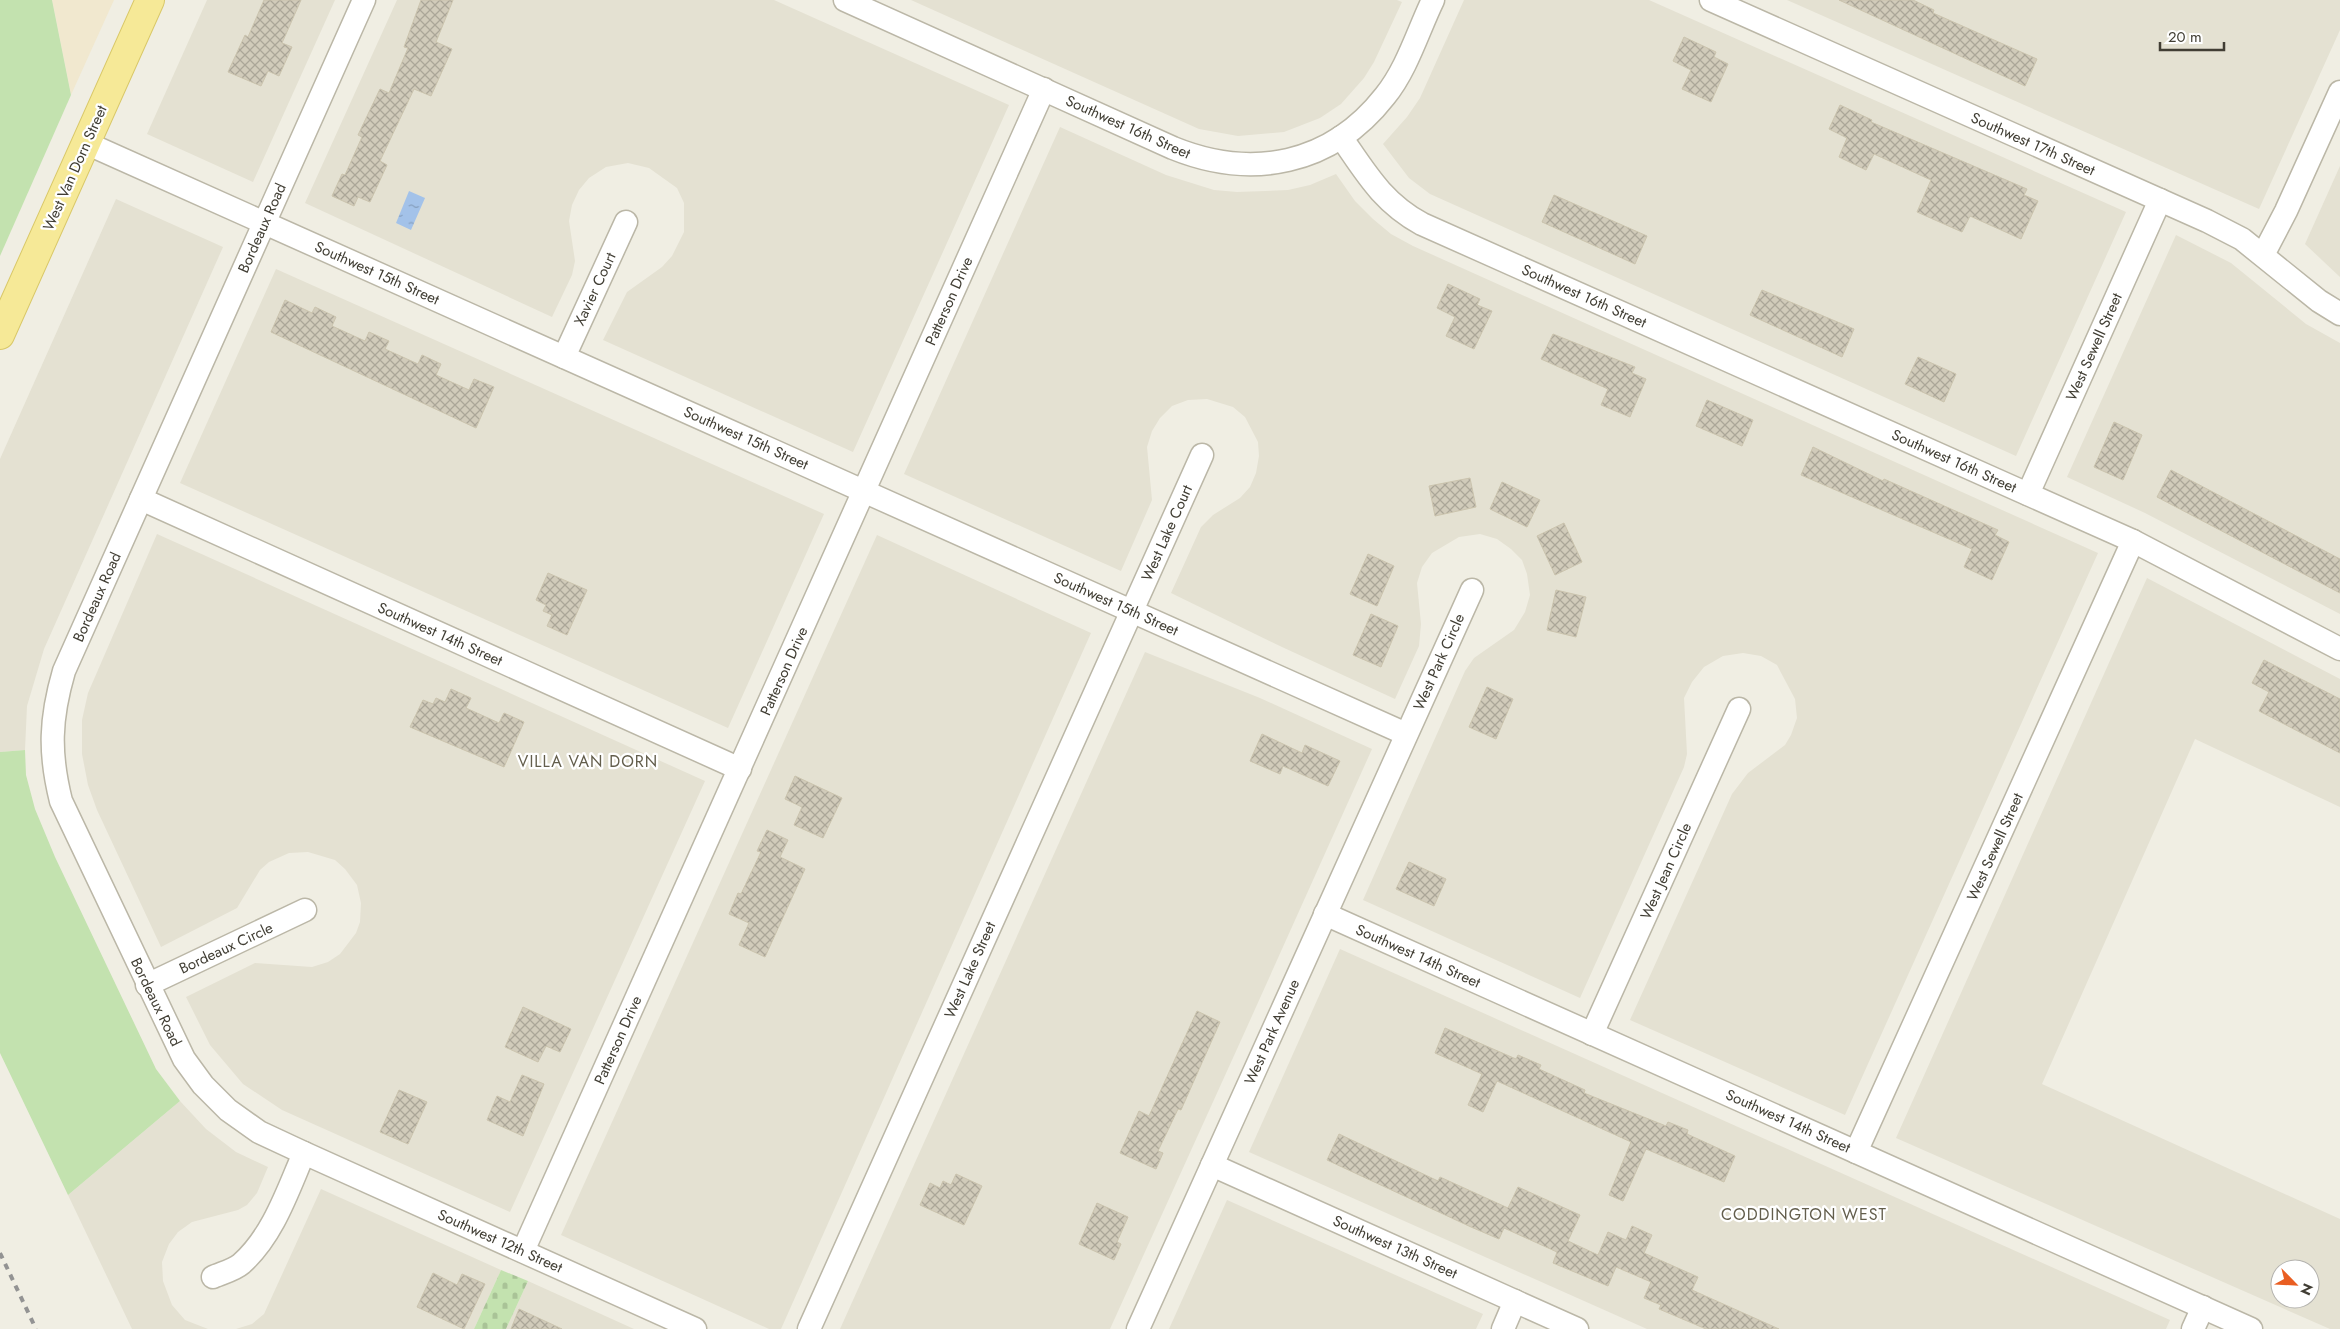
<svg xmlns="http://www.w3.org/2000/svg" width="2340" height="1329" font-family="Jost,sans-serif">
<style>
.residential{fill:#e4e1d2;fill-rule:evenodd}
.commercial{fill:#f1e8cf}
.green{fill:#c3e2af}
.cemetery{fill:url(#cemetery-stones)}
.water{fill:url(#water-ripples)}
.building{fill:url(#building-cross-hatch);stroke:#cbc4ae}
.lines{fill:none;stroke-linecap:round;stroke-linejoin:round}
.minor-casing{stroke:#bbb7a7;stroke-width:25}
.major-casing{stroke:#d9c868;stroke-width:30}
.minor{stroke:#fff;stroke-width:22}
.major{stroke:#f6e997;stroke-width:28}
.rail{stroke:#939393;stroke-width:4;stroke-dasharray:6 6;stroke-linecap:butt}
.labels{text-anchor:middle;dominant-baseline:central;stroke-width:4.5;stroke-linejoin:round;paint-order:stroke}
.street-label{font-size:15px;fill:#413e34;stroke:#fff}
.neighbourhood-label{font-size:16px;letter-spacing:1px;fill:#635e4c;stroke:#fff}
</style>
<defs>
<pattern id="cemetery-stones" width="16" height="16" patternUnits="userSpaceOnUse" patternTransform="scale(1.25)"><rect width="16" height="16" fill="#c3e2af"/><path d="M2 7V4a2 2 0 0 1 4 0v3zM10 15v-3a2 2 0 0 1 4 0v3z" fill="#a9c397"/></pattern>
<pattern id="water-ripples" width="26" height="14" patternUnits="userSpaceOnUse" patternTransform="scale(1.25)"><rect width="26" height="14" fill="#a3c2e9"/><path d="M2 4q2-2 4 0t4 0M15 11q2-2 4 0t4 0" fill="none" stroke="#869fbe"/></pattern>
<pattern id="building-cross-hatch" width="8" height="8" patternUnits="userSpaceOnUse" patternTransform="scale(1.25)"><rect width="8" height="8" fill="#d1cbba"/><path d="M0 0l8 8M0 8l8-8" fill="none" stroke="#aba698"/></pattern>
</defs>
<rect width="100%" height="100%" fill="#f0eee3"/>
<!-- residential -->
<g class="residential">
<path d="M207 0H335L253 182 147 134Z"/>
<path d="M397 0H774L1009 105 853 452 603 340 627 292 662 267 672 256 684 232V203L677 188 649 168 628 163 606 167 589 178 579 190 572 205 569 221 575 261 572 275 552 317 305 203Z"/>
<path d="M911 0H1397L1402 2 1374 62 1364 78 1341 104 1320 118 1284 132 1238 136 1199 129Z"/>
<path d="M1464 0H1649L2126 212 2016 456 1430 194 1409 178 1383 144 1407 117 1420 98Z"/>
<path d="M1787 0H2340V30L2259 209Z"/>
<path d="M1060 127 1166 175 1214 190 1237 192 1288 190 1310 185 1336 174 1355 201 1373 219 1391 234 1413 246 2098 553 1845 1115 1630 1020 1732 794 1748 773 1785 745 1791 735 1797 718 1795 699 1777 665 1761 656 1743 653 1723 656 1704 667 1692 682 1684 698 1687 754 1684 767 1580 998 1363 900 1465 671 1474 658 1514 630 1525 612 1530 595 1527 574 1522 560 1511 549 1497 539 1480 534 1459 537 1432 553 1422 567 1417 583 1421 624 1419 646 1395 699 1282 647 1171 593 1201 527 1213 515 1240 498 1250 487 1256 473 1259 456 1258 442 1245 417 1233 407 1207 399 1188 400 1172 406 1160 418 1152 431 1147 447 1152 500 1121 571 904 474Z"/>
<path d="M2340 166V277L2305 244Z"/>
<path d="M116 199 223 247 44 649 27 706 25 750 0 752V459Z"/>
<path d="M2176 235 2231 263 2306 324 2340 343V614L2145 513 2067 477Z"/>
<path d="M276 269 824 514 728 728 180 483Z"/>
<path d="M157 534 705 781 510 1212 282 1110 243 1084 210 1045 186 997 255 963 312 967 328 962 340 954 356 933 360 922 361 903 357 885 345 869 335 860 308 852 289 853 269 862 260 870 237 908 161 947 97 810 88 785 82 754V720L88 693Z"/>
<path d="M877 535 1091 633 781 1329H769L561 1235Z"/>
<path d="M2147 578 2340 679V807L2195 739 2042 1084 2340 1219V1329H2330L1896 1138ZM2280 1269H2310V1299H2280Z"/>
<path d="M1145 652 1260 698 1372 749 1247 1027 1110 1329H840Z"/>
<path d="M1340 949 2170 1320 2166 1329H1647L1249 1152Z"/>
<path d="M180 1101 206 1129 236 1152 268 1167 257 1193 247 1205 238 1210 192 1222 178 1232 169 1244 162 1262 163 1281 172 1305 185 1320 208 1329H132L68 1195Z"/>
<path d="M321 1189 501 1270 474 1329H236L252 1324 264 1314Z"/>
<path d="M1227 1200 1483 1314 1476 1329H1169Z"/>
<path d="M528 1281 634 1329H506Z"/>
</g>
<!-- commercial -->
<path class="commercial" d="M52 0H114L71 95Z"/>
<!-- green -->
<g class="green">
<path d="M0 0H52L71 95 0 256Z"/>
<path d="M25 750 26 775 35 809 55 857 156 1069 180 1101 68 1195 0 1053V752Z"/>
</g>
<!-- cemetery -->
<path class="cemetery" d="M501 1270 528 1281 506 1329H474Z"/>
<!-- water -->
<path class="water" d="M409 191 425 198 411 230 396 223Z"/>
<!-- building -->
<g class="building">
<path d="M264 0H301L282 43 292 47 279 76 268 71 261 86 228 72 245 35 248 37Z"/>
<path d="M421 0H453L436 42 452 49 431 96 414 89 380 161 387 165 370 202 358 197 354 206 332 196 342 174 345 175 362 137 358 135 380 89 389 93 408 48 404 47Z"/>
<path d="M1839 0H1913L1934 10 1933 13 2037 59 2025 86Z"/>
<path d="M1684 37 1716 52 1714 57 1728 64 1711 102 1682 89 1691 70 1673 61Z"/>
<path d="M1840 105 1872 120 1871 122 2027 189 2024 195 2038 201 2021 239 1970 216 1962 232 1917 212 1931 180 1874 154 1866 170 1839 157 1847 138 1829 129Z"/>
<path d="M1554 195 1647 236 1635 264 1542 222Z"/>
<path d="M1448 284 1480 299 1477 305 1492 311 1474 349 1446 336 1455 317 1437 308Z"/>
<path d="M1762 290 1854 329 1842 357 1750 315Z"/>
<path d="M285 300 312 313 315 307 336 317 332 326 365 341 369 332 389 341 385 349 418 364 422 355 441 364 436 375 469 390 474 379 494 387 476 428 271 332Z"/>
<path d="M1553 334 1635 367 1632 373 1646 379 1630 417 1601 405 1608 389 1541 359Z"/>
<path d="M1918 357 1956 374 1944 402 1905 384Z"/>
<path d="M1707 400 1753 420 1742 446 1696 426Z"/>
<path d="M2114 422 2142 435 2123 480 2094 467Z"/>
<path d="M1813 447 1883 481 1884 479 1998 530 1995 535 2009 542 1992 580 1964 567 1972 549 1801 475Z"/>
<path d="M2171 470 2340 559V593L2157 497Z"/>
<path d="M1470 478 1476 507 1435 516 1429 486Z"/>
<path d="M1502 482 1540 500 1527 527 1490 509Z"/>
<path d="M1564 523 1582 562 1555 575 1537 536Z"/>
<path d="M1368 554 1394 566 1377 606 1350 594Z"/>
<path d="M548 573 587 590 567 635 547 626 552 615 543 611 546 605 536 600Z"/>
<path d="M1556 590 1586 597 1576 637 1547 630Z"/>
<path d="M1371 614 1398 626 1381 667 1353 655Z"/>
<path d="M2264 660 2340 699V753L2259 711 2269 692 2252 683Z"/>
<path d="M1487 687 1513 699 1496 739 1469 727Z"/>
<path d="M451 689 471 698 466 708 499 723 504 713 524 722 504 767 410 727 423 700 433 704 436 698 445 702Z"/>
<path d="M1262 734 1302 753 1305 745 1340 761 1328 786 1283 766 1280 774 1250 761Z"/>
<path d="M795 776 842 798 823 838 794 825 802 807 785 799Z"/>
<path d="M767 830 788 840 780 857 805 869 765 957 739 945 749 923 729 914 738 893 741 894 761 852 757 851Z"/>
<path d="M1409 862 1446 879 1434 906 1396 889Z"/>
<path d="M523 1007 571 1029 560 1052 546 1046 538 1062 505 1047Z"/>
<path d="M1197 1011 1220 1022 1181 1110 1178 1109 1158 1151 1163 1153 1156 1169 1120 1153 1139 1111 1149 1116Z"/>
<path d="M1445 1028 1516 1059 1518 1055 1541 1065 1539 1069 1585 1090 1584 1093 1666 1126 1668 1122 1688 1130 1687 1134 1735 1156 1724 1182 1646 1149 1623 1201 1609 1195 1631 1142 1497 1081 1483 1112 1468 1105 1482 1074 1435 1053Z"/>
<path d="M522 1075 544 1084 523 1136 487 1120 497 1096 510 1102Z"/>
<path d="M399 1090 427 1102 408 1144 380 1132Z"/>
<path d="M1339 1134 1438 1181 1440 1177 1508 1208 1518 1187 1580 1215 1568 1241 1598 1255 1608 1232 1626 1240 1632 1226 1652 1235 1644 1253 1698 1277 1692 1290 1779 1329H1706L1659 1309 1661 1305 1644 1298 1651 1282 1616 1267 1608 1286 1553 1263 1557 1252 1504 1228 1499 1239 1471 1227 1327 1160Z"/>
<path d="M956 1174 982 1186 964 1225 920 1205 930 1183 940 1188 943 1181 951 1185Z"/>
<path d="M1097 1203 1128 1217 1117 1242 1121 1244 1114 1260 1079 1244Z"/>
<path d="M433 1273 457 1285 462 1274 485 1284 464 1329 417 1307Z"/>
<path d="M519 1309 562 1329H511Z"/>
</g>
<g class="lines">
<!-- minor casing -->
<g class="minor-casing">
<g id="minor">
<path d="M364 0 64 671C50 719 49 753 61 801L184 1059 203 1085 228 1110 259 1132 304 1153 695 1329"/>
<path d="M845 0 1173 148C1252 180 1331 165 1385 96 1407 69 1418 31 1433 0"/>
<path d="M1711 0 2207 221 2242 239 2319 301 2340 314"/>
<path d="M1341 137C1366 173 1382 202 1422 224L2133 541 2340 649"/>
<path d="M86 143 1406 734"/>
<path d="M2263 255 2286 211 2340 92"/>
<path d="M564 357 626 222"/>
<path d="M2028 494 2160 200"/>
<path d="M141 499 740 769"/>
<path d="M1325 914 2251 1329"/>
<path d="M147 985 305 910"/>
<path d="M1592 1034 1739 709"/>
<path d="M1856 1152 2133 541"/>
<path d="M1212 1165 1577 1329"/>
<path d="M523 1251 1044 89"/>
<path d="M213 1277C222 1273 234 1270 241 1264 273 1236 288 1190 304 1153"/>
<path d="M809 1329 1202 455"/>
<path d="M1138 1329 1472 590"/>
<path d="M1503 1329 1515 1301"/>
<path d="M2193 1329 2203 1307"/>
</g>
</g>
<!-- major casing -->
<g class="major-casing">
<path id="major" d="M0 335 150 0"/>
</g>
<!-- minor -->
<use href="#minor" class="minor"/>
<!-- major -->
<use href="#major" class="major"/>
<!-- rail -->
<path class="rail" d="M0 1253 36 1329"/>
</g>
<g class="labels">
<!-- street labels -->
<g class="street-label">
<text transform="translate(1128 127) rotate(24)">Southwest 16th Street</text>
<text transform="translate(2033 144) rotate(24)">Southwest 17th Street</text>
<text transform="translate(75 168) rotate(-66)">West Van Dorn Street</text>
<text transform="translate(262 228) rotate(-66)">Bordeaux Road</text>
<text transform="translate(377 273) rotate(24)">Southwest 15th Street</text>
<text transform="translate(595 289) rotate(-65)">Xavier Court</text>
<text transform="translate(1584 296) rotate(24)">Southwest 16th Street</text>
<text transform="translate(949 301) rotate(-66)">Patterson Drive</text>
<text transform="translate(2094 347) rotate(-66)">West Sewell Street</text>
<text transform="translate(746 438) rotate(24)">Southwest 15th Street</text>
<text transform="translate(1954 461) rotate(24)">Southwest 16th Street</text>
<text transform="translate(1167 533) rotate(-66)">West Lake Court</text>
<text transform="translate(97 597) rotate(-66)">Bordeaux Road</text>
<text transform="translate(1116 604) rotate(24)">Southwest 15th Street</text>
<text transform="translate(440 634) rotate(24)">Southwest 14th Street</text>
<text transform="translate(1439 662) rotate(-66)">West Park Circle</text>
<text transform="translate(784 671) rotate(-66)">Patterson Drive</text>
<text transform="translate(1995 847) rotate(-66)">West Sewell Street</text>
<text transform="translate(1666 871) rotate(-66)">West Jean Circle</text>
<text transform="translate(226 948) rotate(-25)">Bordeaux Circle</text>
<text transform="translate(1418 956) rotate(24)">Southwest 14th Street</text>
<text transform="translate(970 970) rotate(-66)">West Lake Street</text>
<text transform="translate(156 1002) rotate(64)">Bordeaux Road</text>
<text transform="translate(1272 1032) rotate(-66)">West Park Avenue</text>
<text transform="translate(618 1040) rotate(-66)">Patterson Drive</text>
<text transform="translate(1788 1121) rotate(24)">Southwest 14th Street</text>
<text transform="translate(500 1241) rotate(24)">Southwest 12th Street</text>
<text transform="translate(1395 1247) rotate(24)">Southwest 13th Street</text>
</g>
<!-- neighbourhood labels -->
<g class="neighbourhood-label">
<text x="588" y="761">VILLA VAN DORN</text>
<text x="1804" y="1214">CODDINGTON WEST</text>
</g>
</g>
<!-- north arrow -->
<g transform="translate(2295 1284) rotate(114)"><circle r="24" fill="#ffffff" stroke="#b3b2ae"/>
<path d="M0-4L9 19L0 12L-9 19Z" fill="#e95e22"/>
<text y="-8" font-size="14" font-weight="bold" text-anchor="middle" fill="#413e34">N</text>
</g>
<!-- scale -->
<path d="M2160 42v8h64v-8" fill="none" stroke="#413e34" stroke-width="2.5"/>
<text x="2168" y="42" font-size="15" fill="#413e34" stroke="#ffffff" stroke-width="4" paint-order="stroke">20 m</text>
</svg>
